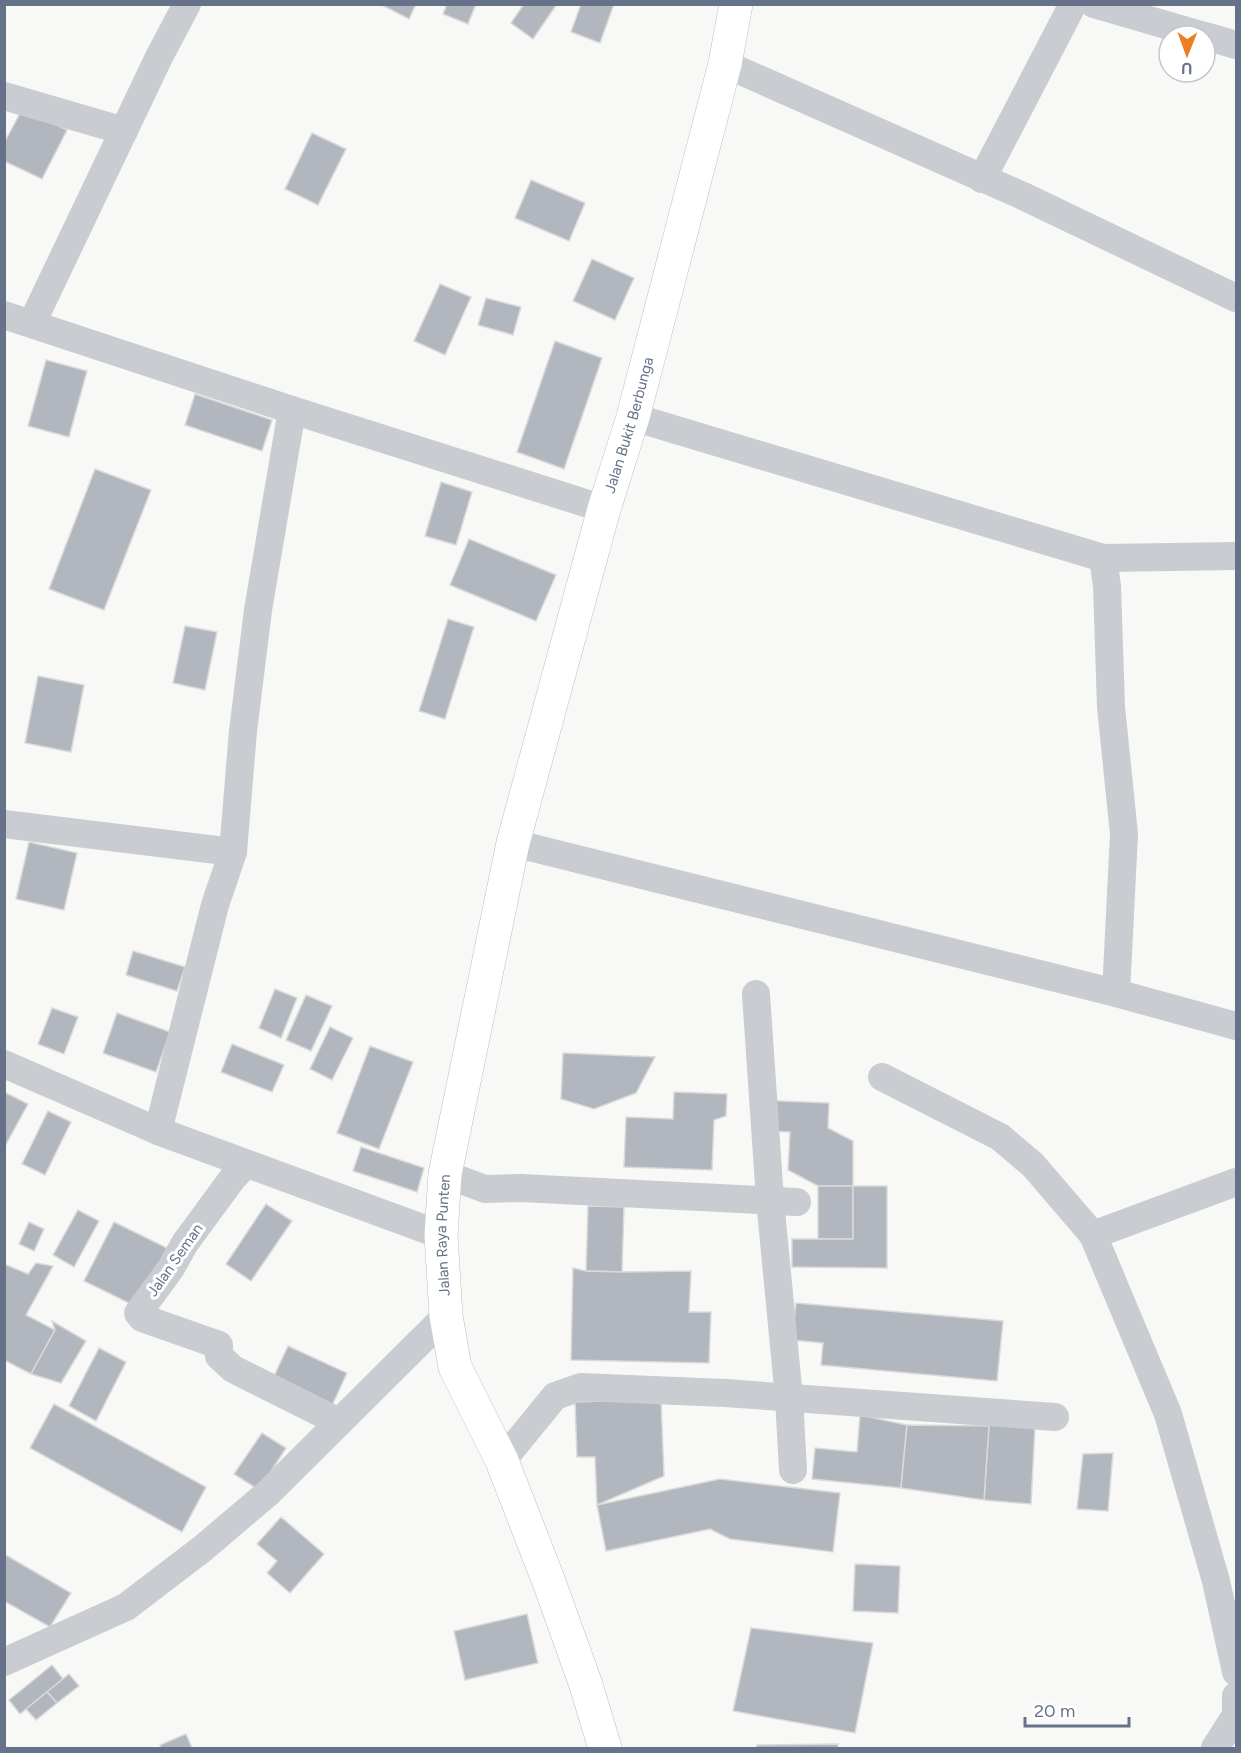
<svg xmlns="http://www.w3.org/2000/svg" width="1241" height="1753" font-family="Figtree,sans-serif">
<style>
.building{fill:#b1b6bf;stroke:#dadbd8;stroke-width:1.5}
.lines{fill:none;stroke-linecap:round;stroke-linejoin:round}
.primary-casing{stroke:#bcbec4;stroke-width:34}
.street{stroke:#c9ccd0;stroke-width:28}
.primary{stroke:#fff;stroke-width:33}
.labels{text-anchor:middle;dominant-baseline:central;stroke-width:6;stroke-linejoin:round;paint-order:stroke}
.street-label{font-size:15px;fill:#667289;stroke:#fff}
</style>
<rect width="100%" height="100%" fill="#f8f9f6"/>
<!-- building -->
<g class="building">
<path d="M380 4H416L409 19Z"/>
<path d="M447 4H476L468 24 443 14Z"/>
<path d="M524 4H557L533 39 511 23Z"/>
<path d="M581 4H614L600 43 571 32Z"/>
<path d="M23 108 67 130 42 179 4 161V143Z"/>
<path d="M312 133 346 149 318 205 285 189Z"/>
<path d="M531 180 585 203 569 241 515 218Z"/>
<path d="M592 259 634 278 615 320 573 301Z"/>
<path d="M440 284 471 297 445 355 414 341Z"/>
<path d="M486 298 521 307 513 335 478 325Z"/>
<path d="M555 341 602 358 564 469 517 452Z"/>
<path d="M46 360 87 371 69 437 28 426Z"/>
<path d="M195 394 272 420 262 451 185 425Z"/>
<path d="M95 469 151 490 104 610 49 589Z"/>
<path d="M441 482 472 492 456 545 425 536Z"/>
<path d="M469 539 556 575 536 621 450 585Z"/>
<path d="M448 619 474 627 445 719 419 711Z"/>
<path d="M185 626 217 632 205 690 173 683Z"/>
<path d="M38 676 84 685 71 752 25 743Z"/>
<path d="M29 842 77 853 64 910 16 899Z"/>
<path d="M133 951 185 967 177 991 126 975Z"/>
<path d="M275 989 297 998 281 1038 259 1028Z"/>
<path d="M306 995 332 1006 311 1051 286 1040Z"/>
<path d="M52 1008 78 1017 64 1054 38 1044Z"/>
<path d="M117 1013 170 1032 156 1072 103 1053Z"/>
<path d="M330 1027 353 1038 332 1080 310 1069Z"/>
<path d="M232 1044 284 1065 272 1092 221 1072Z"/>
<path d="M370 1046 413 1062 379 1149 337 1133Z"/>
<path d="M563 1053 655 1057 636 1093 594 1109 561 1099Z"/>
<path d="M4 1092 28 1104 4 1148Z"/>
<path d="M674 1092 727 1094 726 1116 714 1120 712 1170 624 1167 626 1117 673 1119Z"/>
<path d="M757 1100 829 1103 828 1128 853 1141V1186H818L788 1170 790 1132 755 1130Z"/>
<path d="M48 1111 71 1122 45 1175 22 1164Z"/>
<path d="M361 1147 424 1168 417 1192 353 1171Z"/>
<rect x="818" y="1186" width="35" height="53"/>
<path d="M853 1186H887V1268L792 1267V1239H853Z"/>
<path d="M266 1204 292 1221 251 1281 226 1264Z"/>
<path d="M588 1206 624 1207 622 1272 586 1271Z"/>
<path d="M78 1210 99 1221 74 1267 53 1255Z"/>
<path d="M29 1222 44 1229 34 1251 19 1244Z"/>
<path d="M114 1222 167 1248 137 1307 84 1281Z"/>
<path d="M36 1263 53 1266 26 1315 55 1330 31 1374 4 1360V1264L28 1274Z"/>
<path d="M573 1268 586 1271 622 1272 691 1271 689 1312H711L709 1363 571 1360Z"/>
<path d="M796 1303 1003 1321 997 1381 821 1365 823 1343 792 1340Z"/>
<path d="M52 1321 86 1341 61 1383 31 1374 55 1330Z"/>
<path d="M288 1346 347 1373 329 1412 270 1385Z"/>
<path d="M99 1348 126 1362 96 1421 69 1406Z"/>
<path d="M661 1399 664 1476 597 1505 595 1457H577L575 1402Z"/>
<path d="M54 1404 206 1487 182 1532 30 1448Z"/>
<path d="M860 1415 907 1425 901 1488 812 1479 815 1448 857 1452Z"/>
<path d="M989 1421 1035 1427 1031 1504 984 1500Z"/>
<path d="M907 1425 989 1426 984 1500 901 1488Z"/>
<path d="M262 1433 286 1448 259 1490 234 1474Z"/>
<path d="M1113 1453 1108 1511 1077 1509 1083 1454Z"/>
<path d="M720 1479 840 1493 833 1552 730 1539 710 1529 606 1551 597 1505Z"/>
<path d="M281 1517 324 1554 290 1593 267 1573 277 1561 257 1544Z"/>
<path d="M4 1554 71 1593 50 1627 4 1601Z"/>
<path d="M855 1564 900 1566 898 1613 853 1611Z"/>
<path d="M527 1614 538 1663 465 1680 454 1631Z"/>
<path d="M751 1628 873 1643 855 1733 733 1711Z"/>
<path d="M52 1665 63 1679 20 1714 9 1700Z"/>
<path d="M69 1674 79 1686 57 1703 47 1692Z"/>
<path d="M47 1692 57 1703 36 1720 26 1709Z"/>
<path d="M186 1734 192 1748H161L160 1745Z"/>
<path d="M838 1744V1748H756L757 1745Z"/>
</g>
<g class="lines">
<!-- primary casing -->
<g class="primary-casing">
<g id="primary">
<path id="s1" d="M605 1748 586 1685 549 1582 502 1461 455 1367 446 1316 441 1235 445 1174 513 843 604 509 633 417 725 64 736 4"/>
</g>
</g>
<!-- street -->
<g class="street">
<path d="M1094 4 1204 36"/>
<path d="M1205 36 1236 45"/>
<path d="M725 64 1023 196 1236 298"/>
<path d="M4 96 124 131"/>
<path d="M982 179 1073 4"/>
<path d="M4 315 292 410 604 509"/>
<path d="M32 323 159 57 187 4"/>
<path d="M633 417 1103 558 1107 586 1111 707 1124 834 1116 993"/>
<path d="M1103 558 1236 556"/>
<path d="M4 824 233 852"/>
<path d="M513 843 1116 993 1236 1026"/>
<path d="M756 994 770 1200 789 1398 793 1470"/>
<path d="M4 1064 158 1131 441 1235"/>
<path d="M882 1077 1000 1137 1033 1165 1093 1235"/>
<path d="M158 1131 215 905 233 852 243 731 258 610 292 410"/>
<path d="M246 1164 232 1179 185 1243 171 1268 138 1313 142 1318 219 1345V1356L233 1369 339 1422"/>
<path d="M445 1174 485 1189 521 1188 797 1202"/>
<path d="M1236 1182 1093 1235 1168 1414 1216 1581 1236 1672"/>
<path d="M502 1461 555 1396 581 1387 725 1393 1055 1417"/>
<path d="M4 1662 126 1607 202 1549 268 1493 446 1316"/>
<path d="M1215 1748 1236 1715V1696"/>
</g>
<!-- primary -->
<use href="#primary" class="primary"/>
</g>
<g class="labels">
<!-- street labels -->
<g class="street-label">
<text stroke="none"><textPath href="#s1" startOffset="1376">Jalan Bukit Berbunga</textPath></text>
<text stroke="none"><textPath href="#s1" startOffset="543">Jalan Raya Punten</textPath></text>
<text transform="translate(175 1260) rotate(-55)">Jalan Seman</text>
</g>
</g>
<!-- border -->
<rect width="1241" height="1753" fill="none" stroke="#667289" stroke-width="12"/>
<!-- north arrow -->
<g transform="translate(1187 54) rotate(181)"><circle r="28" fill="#ffffff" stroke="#c2c7d0" stroke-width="1.5"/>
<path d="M0-4.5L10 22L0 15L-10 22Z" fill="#ec7e23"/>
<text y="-9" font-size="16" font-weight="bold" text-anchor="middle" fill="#667289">U</text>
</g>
<!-- scale -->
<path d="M1025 1717v9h104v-9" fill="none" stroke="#667289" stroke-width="3"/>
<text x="1034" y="1717" font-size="18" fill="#667289" stroke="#ffffff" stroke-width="4.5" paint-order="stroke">20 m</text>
</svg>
